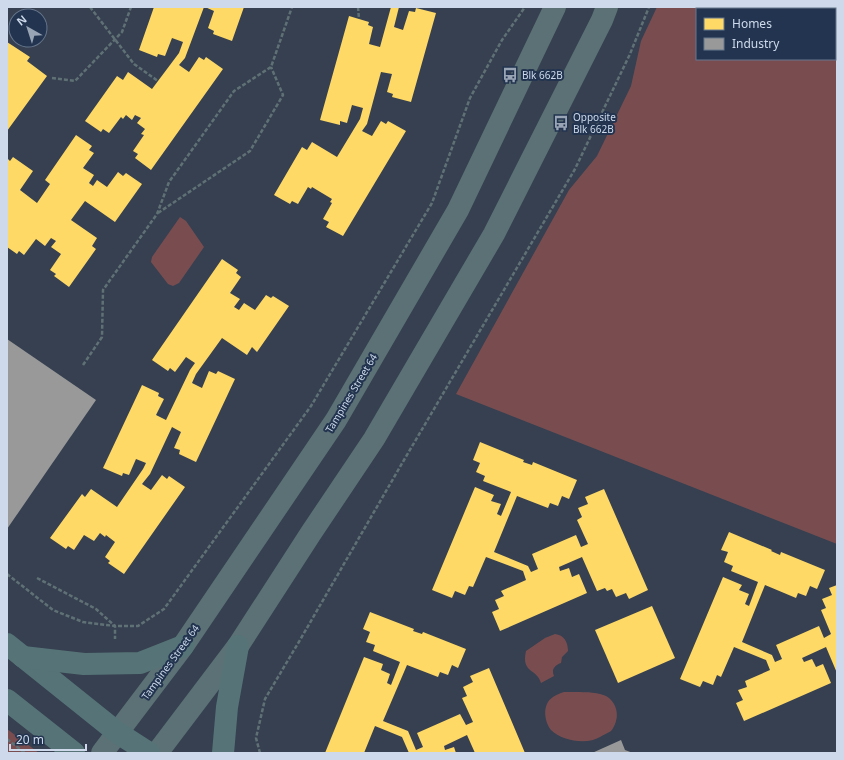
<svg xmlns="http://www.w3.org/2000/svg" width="844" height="760" font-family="'Noto Sans',sans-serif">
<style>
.green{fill:#794d50}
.homes{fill:#ffd966}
.industry{fill:#999}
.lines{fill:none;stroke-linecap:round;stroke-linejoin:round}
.path{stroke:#607176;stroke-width:2.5;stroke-dasharray:4 2;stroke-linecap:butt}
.street{stroke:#5b7175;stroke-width:22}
.secondary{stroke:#567477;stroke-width:22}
.labels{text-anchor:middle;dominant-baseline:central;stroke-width:4;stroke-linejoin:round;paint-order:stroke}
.poi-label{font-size:10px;fill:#cedaeb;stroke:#22344f;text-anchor:start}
.street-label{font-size:10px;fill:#cedaeb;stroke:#22344f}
</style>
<rect width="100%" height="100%" fill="#364050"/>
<!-- green -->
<g class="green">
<path d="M657 7H705L713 9H697V59H835V42H837V544L456 394 569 190 597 156 631 86 641 41Z"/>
<path d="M180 217 186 221 204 247 179 283 173 286 168 284 151 262 152 257Z"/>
<path d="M555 634C564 635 568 642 568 651L562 657 561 663C555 665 551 669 554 676L541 683C537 668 521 674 526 651L545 638Z"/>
<path d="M564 692C575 692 597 691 606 696 619 704 620 720 611 731 608 733 603 735 600 737 587 745 562 741 551 730 544 721 542 704 553 697 556 695 560 693 564 692Z"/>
<path d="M7 729 39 753H7Z"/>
</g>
<!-- homes -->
<g class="homes">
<path d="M154 7H204L185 58 179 65 189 72 199 57 204 60 206 57 223 69 151 170 135 158 138 154 133 151 144 135 141 134 145 129 137 123 141 118 135 115 132 120 126 115 123 119 121 117 109 133 103 129 101 132 85 121 117 76 123 80 128 72 152 89 179 53 183 42 172 38 165 56 158 54 157 57 139 50Z"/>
<path d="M205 7H244L232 41 213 34 214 31 208 28 214 11Z"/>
<path d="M391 7H399L394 27 403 30 409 11 415 12 416 8 436 13 411 102 392 97 393 94 387 92 392 74 381 72 367 124 362 131 372 136 381 121 386 124 388 121 406 131 343 236 326 227 329 222 323 219 332 203 330 202 332 199 312 187 311 189 308 187 298 204 292 201 290 204 274 195 302 147 307 150 312 142 337 157 360 119 363 108 352 105 347 123 340 121V125L320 120 349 16 369 22 368 25 373 27 369 44 380 47Z"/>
<path d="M7 42 30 57 27 61 47 76 7 131Z"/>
<path d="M76 135 92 146 89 150 94 153 83 168 94 175 89 183 93 186 97 180 107 187 118 172 123 176 126 173 142 184 115 222 85 201 71 220 97 238 92 246 96 249 69 287 54 276 56 274 50 270 61 254 51 247 56 241 51 238 45 246 36 239 24 255 19 251 17 254 7 247V158L10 161 13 157 33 171 20 190 37 203 50 184 45 180Z"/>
<path d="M222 259 238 270 236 273 241 277 230 293 240 299 234 307 239 310 244 303 255 310 266 295 271 298 273 296 289 306 257 352 252 347 247 355 222 338 196 374 192 383 202 388 209 371 216 374 218 371 235 379 196 462 179 454 180 450 174 448 181 432 172 427 150 474 142 484 151 490 162 475 167 479 169 476 185 487 124 574 108 563 110 561 105 557 115 542 106 535 105 537 100 533 94 541 84 535 74 550 68 546 66 549 50 538 82 494 85 497 91 489 117 507 143 469 146 463 136 459 129 475 123 473 122 476 103 468 142 385 159 393 158 396 164 399 156 415 166 420 190 370 195 363 186 357 175 372 170 368 168 371 152 360Z"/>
<path d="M480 442 524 460 523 462 532 465 533 462 577 480 569 499 562 496 558 506 550 503 548 508 517 496 494 552 528 566 531 572 538 569 532 554 576 535 581 547 588 544 577 520 582 517 578 508 588 504 585 497 604 489 648 590 629 599 626 593 616 597 612 589 607 591 605 588 597 591 582 557 559 567 560 571 569 568 572 577 579 574 587 593 500 631 492 612 499 609 495 600 504 596 501 591 526 580 523 571 486 557 473 587 469 586 465 595 455 591 452 598 432 590 475 487 494 495 491 501 501 504 497 514 501 516 511 492 483 481 485 476 476 472 480 463 473 460Z"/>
<path d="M729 532 772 550 771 551 780 555 781 552 825 570 817 589 810 586 806 596 798 593 796 598 765 585 742 642 772 655 775 662 782 659 776 645 819 626 824 638 831 634 821 610 826 608 822 599 832 595 829 588 837 585V673L826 647 802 658 804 662 812 659 816 667 823 664 831 683 744 721 736 703 743 700 738 690 747 687 745 681 770 670 766 660 734 647 721 677 717 675 713 685 703 681 700 687 680 679 723 577 742 585 739 590 749 594 745 604 749 606 758 582 731 571 733 566 724 562 728 552 721 550Z"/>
<path d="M652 606 675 658 618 683 595 630Z"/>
<path d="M370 612 414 629 413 631 422 634 423 632 466 649 458 668 452 665 448 675 440 672 438 677 407 665 383 721 408 731 416 750 423 747 417 733 460 714 466 725 473 722 462 698 467 696 463 687 473 682 470 676 489 668 525 753H475L467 735 444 746 445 750 454 747 456 753H409L402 737 375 726 364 753H325L364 657 383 664 381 670 390 674 387 683 391 685 400 662 373 651 375 645 366 642 370 632 363 629Z"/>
</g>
<!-- industry -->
<g class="industry">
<path d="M7 339 96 400 7 529Z"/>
<path d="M621 740 625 750 633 753H592Z"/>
</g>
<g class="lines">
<!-- path -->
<g class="path">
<path d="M90 7 134 64 158 81"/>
<path d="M358 7 359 19"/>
<path d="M52 78 75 81 122 32 131 7"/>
<path d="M158 213 250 151 283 95 271 67"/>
<path d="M83 365 102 337 103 290 157 214 169 182 234 91 271 67 292 7"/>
<path d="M7 574 53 610 83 622 115 626H138L164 609 311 406 432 203 470 98 502 40 525 7"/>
<path d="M37 578 96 609 115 626V639"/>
<path d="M7 739 25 753"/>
<path d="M260 753 256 738 265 699 300 640 404 460 575 169 630 54 649 7"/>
</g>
<!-- street -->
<g class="street">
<path d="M102 753 183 646 336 420 458 210 555 7"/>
<path d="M157 753 238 646 311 533 374 439 494 234 602 20 607 7"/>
</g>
<!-- secondary -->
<g class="secondary">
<path d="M7 644 118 733 149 753"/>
<path d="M23 657 84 664 140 663 183 646"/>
<path d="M7 700 74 753"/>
<path d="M223 753 227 707 238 646"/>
</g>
</g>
<!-- icons -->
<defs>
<g id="bus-bare" transform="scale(1.2)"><path d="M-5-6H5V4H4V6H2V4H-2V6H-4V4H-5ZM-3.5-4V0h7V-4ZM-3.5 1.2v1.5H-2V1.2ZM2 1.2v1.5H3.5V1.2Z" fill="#99a4b5" stroke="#22344f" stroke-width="2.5" paint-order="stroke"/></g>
</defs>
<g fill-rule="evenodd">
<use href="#bus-bare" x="510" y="75"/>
<use href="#bus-bare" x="561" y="123"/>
</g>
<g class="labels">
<!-- poi labels -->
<g class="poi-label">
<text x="522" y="75">Blk 662B</text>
<text x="573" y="117">Opposite<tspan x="573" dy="12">Blk 662B</tspan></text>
</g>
<!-- street labels -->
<g class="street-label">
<text transform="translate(351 393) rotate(-59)">Tampines Street 64</text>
<text transform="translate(170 662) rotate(-54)">Tampines Street 64</text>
</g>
</g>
<!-- border -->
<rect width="844" height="760" fill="none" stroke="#cedaeb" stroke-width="16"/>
<!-- legend -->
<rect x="696" y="8" width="140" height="52" fill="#22344f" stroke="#67768d"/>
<rect x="704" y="18" width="20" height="12" fill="#ffd966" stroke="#67768d"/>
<text x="732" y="28" font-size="12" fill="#cedaeb">Homes</text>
<rect x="704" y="38" width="20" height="12" fill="#999999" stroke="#67768d"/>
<text x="732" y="48" font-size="12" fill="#cedaeb">Industry</text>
<!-- north arrow -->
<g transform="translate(28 28) rotate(321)"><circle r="19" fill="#22344f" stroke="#67768d"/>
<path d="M0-3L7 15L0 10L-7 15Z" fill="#99a4b5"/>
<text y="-6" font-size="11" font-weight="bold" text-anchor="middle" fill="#cedaeb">N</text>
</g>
<!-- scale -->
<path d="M10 744v6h76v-6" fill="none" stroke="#cedaeb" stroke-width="2"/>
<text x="16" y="744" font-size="12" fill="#cedaeb" stroke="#22344f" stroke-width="3" paint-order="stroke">20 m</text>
</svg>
